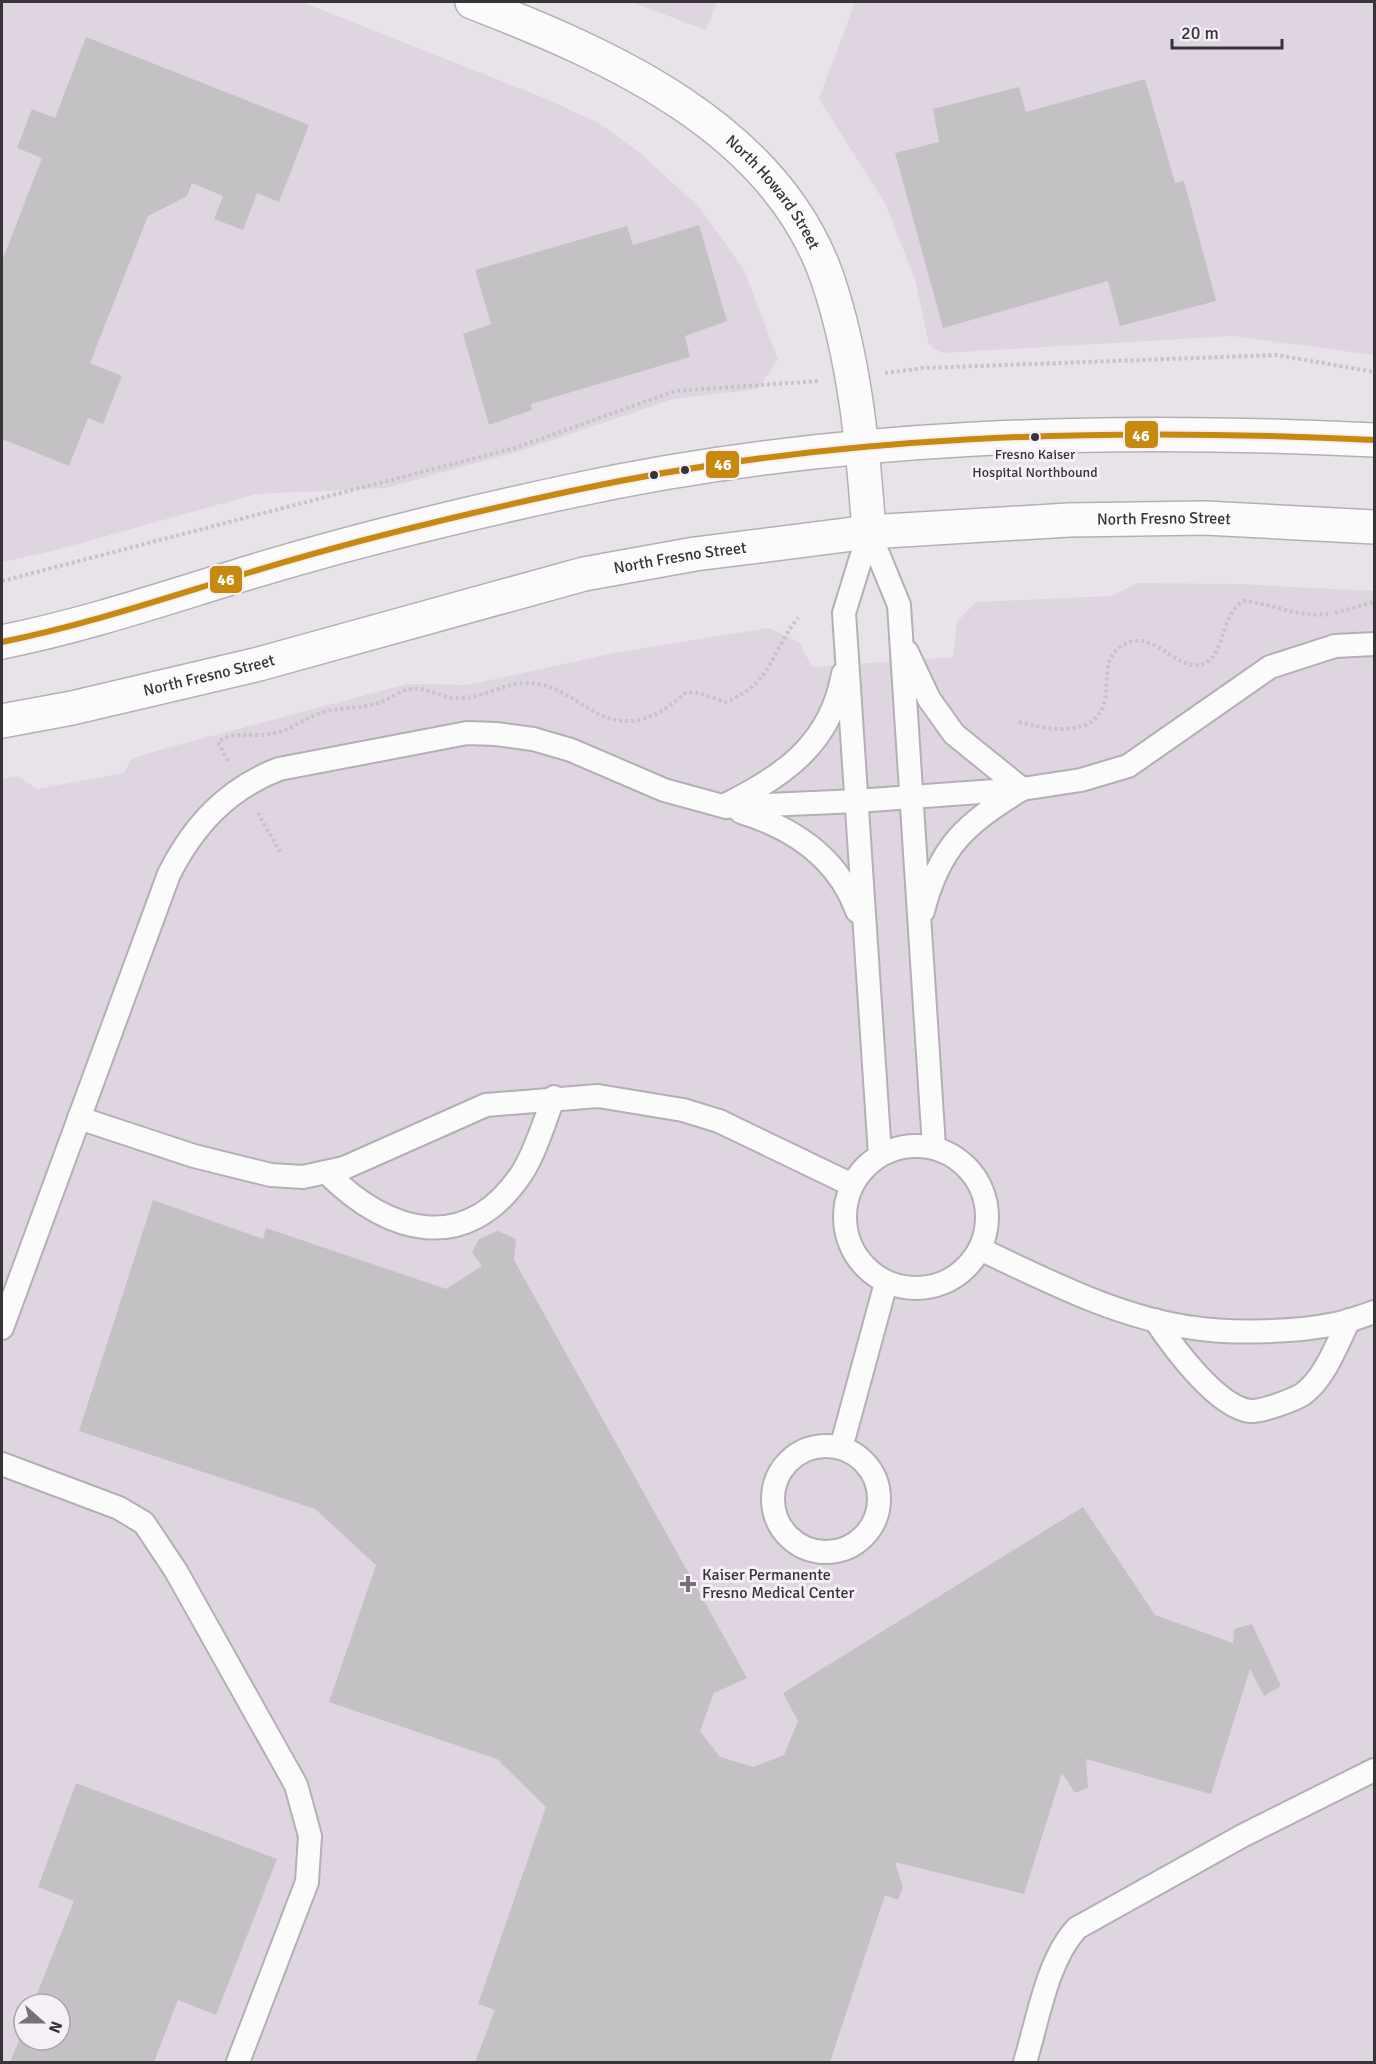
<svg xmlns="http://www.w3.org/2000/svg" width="1376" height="2064" font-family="Signika,sans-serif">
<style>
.built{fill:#ded5e0;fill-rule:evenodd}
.building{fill:#c4c1c5}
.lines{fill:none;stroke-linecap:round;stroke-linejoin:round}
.service-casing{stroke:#b3b0b4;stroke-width:26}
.minor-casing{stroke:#b3b0b4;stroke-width:36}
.secondary-casing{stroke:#b3b0b4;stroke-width:36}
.path{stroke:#c6c4c7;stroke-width:4;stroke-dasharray:3 3;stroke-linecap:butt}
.service{stroke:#fbfbfc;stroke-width:22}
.minor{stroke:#fbfbfc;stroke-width:33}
.secondary{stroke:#fbfbfc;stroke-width:33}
.bus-1-casing{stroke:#f6eff8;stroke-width:10}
.bus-1{stroke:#c78a0e;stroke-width:6}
.bus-dot{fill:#373438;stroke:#f6eff8;stroke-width:2}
.poi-dot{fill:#757176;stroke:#f6eff8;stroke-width:2}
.labels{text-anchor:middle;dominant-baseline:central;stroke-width:6;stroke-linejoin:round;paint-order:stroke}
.bus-label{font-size:14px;fill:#373438;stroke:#f6eff8}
.street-label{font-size:16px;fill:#373438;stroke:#f6eff8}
.poi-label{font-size:16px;fill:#373438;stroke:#f6eff8;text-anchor:start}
.line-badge{stroke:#f6eff8;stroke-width:2}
.badge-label{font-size:16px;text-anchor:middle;font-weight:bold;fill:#fff}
</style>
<rect width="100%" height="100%" fill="#e7e3e8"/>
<!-- built -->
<g class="built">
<path d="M2 2H302L549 100 600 124 639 152 699 207 744 270 778 359 758 389 673 399 526 449 386 488 256 494 56 550 2 562Z"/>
<path d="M631 2H717L706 30Z"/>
<path d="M855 2H1374V355L1233 336 942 353 929 345 915 279 885 203 819 99Z"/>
<path d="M1137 583 1237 584 1374 591V2062H2V779L18 776 37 789 124 773 131 759 159 750 407 684 468 685 619 652 769 628 799 642 812 667 953 657 957 622 976 602 1111 596ZM24 2004H60V2040H24Z"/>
</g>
<!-- building -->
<g class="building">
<path d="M86 37 309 125 279 202 257 193 243 230 214 219 223 196 192 183 187 196 148 216 90 363 122 376 103 424 88 418 69 466 2 439V261L42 158 17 148 32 109 55 118Z"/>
<path d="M1145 79 1175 183 1184 181 1216 301 1120 326 1108 281 943 328 895 153 939 142 933 109 1019 87 1026 112Z"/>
<path d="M699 225 727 321 685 336 690 357 531 404 532 410 489 425 463 334 491 324 475 270 627 226 633 245Z"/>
<path d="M153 1200 263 1239 266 1228 446 1289 482 1266 472 1252 479 1239 498 1231 516 1239 514 1260 747 1678 714 1693 700 1731 720 1757 753 1767 784 1755 798 1721 783 1693 1083 1507 1155 1615 1233 1643 1234 1629 1252 1624 1281 1686 1264 1696 1250 1669 1211 1794 1086 1759 1088 1788 1075 1793 1062 1773 1024 1894 895 1862 903 1888 898 1900 885 1895 830 2062H475L495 2010 478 2004 546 1807 497 1759 329 1702 376 1565 315 1509 79 1431Z"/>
<path d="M76 1783 277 1859 216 2015 178 2000 154 2062H10L24 2028V2040H60V2004H33L74 1901 38 1887Z"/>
</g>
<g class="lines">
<!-- service casing -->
<g class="service-casing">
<g id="service">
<path d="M907 652 929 699 954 734 1022 789C966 824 940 845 923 911"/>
<path d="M727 804C786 775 831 742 843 674"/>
<path d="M741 812C793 828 838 858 857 911"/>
<path d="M79 1118 194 1156 271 1175 303 1177 344 1168 486 1105 598 1096 683 1110 719 1121 852 1185"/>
<circle cx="916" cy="1217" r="71"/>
<path d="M880 1155 844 613 869 532 899 605 934 1147"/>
<path d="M326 1172C388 1234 466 1257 522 1173 536 1151 544 1122 554 1097"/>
<path d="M980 1249C1048 1281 1119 1318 1194 1328 1233 1334 1297 1332 1335 1324 1348 1322 1362 1316 1374 1312"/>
<path d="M1155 1320C1173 1347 1217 1407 1250 1411 1261 1412 1294 1400 1303 1394 1325 1378 1337 1344 1349 1320"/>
<path d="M2 1328 169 874C194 825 227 789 279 769L467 733 496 734 533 739 571 750 664 790 726 807 857 801 1022 789 1081 780 1128 766 1270 667 1335 646 1374 644"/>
<circle cx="826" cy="1499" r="53"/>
<path d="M841 1448 886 1283"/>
<path d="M2 1464 119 1508 144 1523 176 1571 296 1785 310 1836 307 1882 238 2062"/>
<path d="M1025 2062C1038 2020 1047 1960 1077 1928L1242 1836 1374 1770"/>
</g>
</g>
<!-- minor casing -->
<g class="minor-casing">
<g id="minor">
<path id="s1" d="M472 2C609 55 774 127 827 277 855 359 863 447 869 532"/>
</g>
</g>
<!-- secondary casing -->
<g class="secondary-casing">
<g id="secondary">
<path d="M2 642C87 625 168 597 251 572 356 540 464 514 571 491 833 434 1108 427 1374 440"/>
<path id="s2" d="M2 721 72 708 259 664 584 574 695 554 869 532 1069 520 1205 518 1374 527"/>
</g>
</g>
<!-- path -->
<g class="path">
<path d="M885 373 923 368 1277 355 1374 372"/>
<path d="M2 581 518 447 675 391 818 381"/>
<path d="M1335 613 1374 602"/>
<path d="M1019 722C1045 729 1093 739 1104 704 1110 684 1100 659 1123 645 1152 628 1175 669 1199 665 1226 661 1219 614 1244 601 1273 604 1299 618 1328 614"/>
<path d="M228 761 218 742C235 730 255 738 275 733 293 729 306 717 324 712 342 707 360 709 378 703 389 700 400 690 411 689 427 687 443 699 460 698 491 697 510 677 543 685 575 693 596 723 630 721 646 720 660 713 672 704 677 701 681 695 686 693 698 690 715 700 726 702 774 682 769 654 798 618"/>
<path d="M258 813 280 852"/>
</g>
<!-- service -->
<use href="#service" class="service"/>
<!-- minor -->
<use href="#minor" class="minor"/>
<!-- secondary -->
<use href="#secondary" class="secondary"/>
<!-- bus-1 casing -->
<g class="bus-1-casing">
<path id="bus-1" d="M2 642C87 625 168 597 251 572 356 540 464 514 571 491 833 434 1108 427 1374 440"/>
</g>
<!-- bus-1 -->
<use href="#bus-1" class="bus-1"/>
</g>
<!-- markers -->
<g class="bus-dot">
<circle cx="1035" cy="437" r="5"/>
<circle cx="685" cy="470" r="5"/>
<circle cx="654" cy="475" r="5"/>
</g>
<path class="poi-dot" d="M685 1575h6v6h6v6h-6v6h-6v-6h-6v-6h6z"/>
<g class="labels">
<!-- bus labels -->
<g class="bus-label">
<text x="1035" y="454">Fresno Kaiser<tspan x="1035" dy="18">Hospital Northbound</tspan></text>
</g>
<!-- street labels -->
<g class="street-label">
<text stroke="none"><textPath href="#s1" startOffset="362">North Howard Street</textPath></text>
<text stroke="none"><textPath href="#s2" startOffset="1184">North Fresno Street</textPath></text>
<text stroke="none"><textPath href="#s2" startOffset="698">North Fresno Street</textPath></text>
<text stroke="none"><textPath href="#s2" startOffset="212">North Fresno Street</textPath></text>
</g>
<!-- poi labels -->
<g class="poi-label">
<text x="702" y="1575">Kaiser Permanente<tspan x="702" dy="18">Fresno Medical Center</tspan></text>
</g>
</g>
<g class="line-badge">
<rect x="1124" y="420" width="35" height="29" rx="6" fill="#c78a0e"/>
<rect x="705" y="450" width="35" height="29" rx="6" fill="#c78a0e"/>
<rect x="209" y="565" width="34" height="29" rx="6" fill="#c78a0e"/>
</g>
<g class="badge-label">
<text x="1141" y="441">46</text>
<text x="723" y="470">46</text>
<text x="226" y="585">46</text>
</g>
<!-- border -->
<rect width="1376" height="2064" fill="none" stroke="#373438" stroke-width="6"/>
<!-- north arrow -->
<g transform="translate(42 2022) rotate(111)"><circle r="28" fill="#f6eff8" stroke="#aaa4ab" stroke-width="1.5"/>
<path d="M0-4.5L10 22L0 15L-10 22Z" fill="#757176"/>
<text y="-9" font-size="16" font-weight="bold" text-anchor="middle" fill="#373438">N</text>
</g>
<!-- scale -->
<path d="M1172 39v9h110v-9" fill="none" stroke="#373438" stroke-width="3"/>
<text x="1181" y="39" font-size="18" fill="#373438" stroke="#f6eff8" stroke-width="4.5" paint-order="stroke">20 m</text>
</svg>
